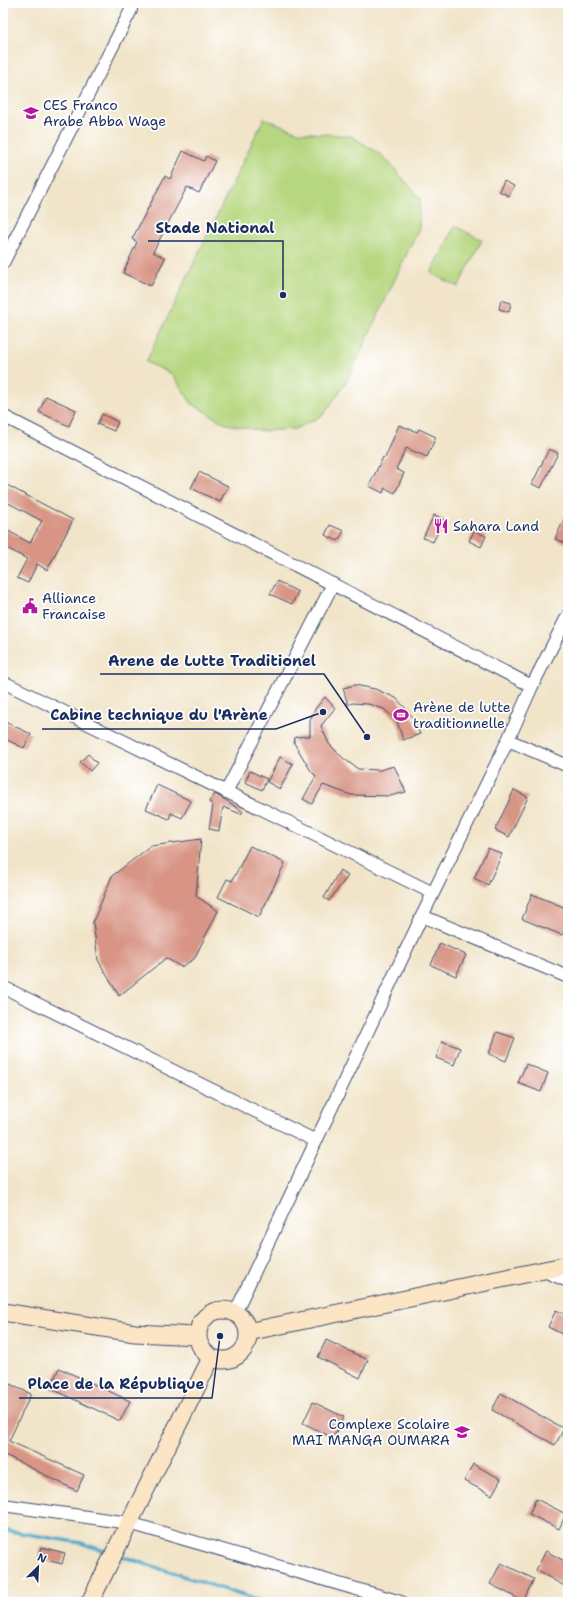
<svg xmlns="http://www.w3.org/2000/svg" width="571" height="1605" font-family="'Shantell Sans',sans-serif">
<style>
.green{fill:#b6d77f;stroke:#68836e}
.lines{fill:none;stroke-linecap:round;stroke-linejoin:round}
.stream{stroke:#4fa9cd;stroke-width:3.5}
.building{fill:#d89484}
.minor-casing{stroke:#3b4a6e;stroke-width:14}
.secondary-casing{stroke:#3b4a6e;stroke-width:19}
.minor{stroke:#fff;stroke-width:12}
.secondary{stroke:#fce5c4;stroke-width:17}
.labels{text-anchor:middle;dominant-baseline:central;stroke-width:3.5;stroke-linejoin:round;paint-order:stroke}
.poi-label{font-size:14px;fill:#1b2f5e;stroke:#fff;text-anchor:start}
.leader{fill:none;stroke:#1b2f5e;stroke-width:1.5}
.callout-dot{fill:#1b2f5e;stroke:#fff;stroke-width:1.5}
.callout-label{font-size:15px;text-anchor:middle;font-weight:bold;fill:#1b2f5e;stroke:#fff;stroke-width:3.5;stroke-linejoin:round;paint-order:stroke}
</style>
<rect width="100%" height="100%" fill="#fff"/>
<filter id="ink" filterUnits="userSpaceOnUse"><feTurbulence type="fractalNoise" baseFrequency=".025" numOctaves="2"/><feDisplacementMap in="SourceGraphic" scale="8" xChannelSelector="R" yChannelSelector="G"/><feConvolveMatrix kernelMatrix="1 2 1 2 8 2 1 2 1" color-interpolation-filters="sRGB"/></filter>
<filter id="wash" filterUnits="userSpaceOnUse"><feTurbulence type="fractalNoise" baseFrequency=".012" numOctaves="4" result="noise"/><feDisplacementMap in="SourceGraphic" scale="16" xChannelSelector="R" yChannelSelector="G"/><feGaussianBlur stdDeviation="0.9" result="paint"/><feColorMatrix in="noise" values="0 0 0 0 0 0 0 0 0 0 0 0 0 0 0 0 0 1.4 0 .05"/><feComposite in="paint" operator="in"/></filter>
<g filter="url(#wash)">
<rect width="100%" height="100%" fill="#f1e4c8"/>
<!-- green -->
<g class="green">
<path d="M264 118 298 132 351 136 383 156 420 198 419 228 347 381 323 415 295 429 263 431 226 424 192 404 172 374 146 362Z"/>
<path d="M455 226 482 240 458 287 431 273Z"/>
</g>
<g class="lines">
<!-- stream -->
<g class="stream">
<path d="M3 1530 81 1543 110 1553"/>
<path d="M118 1555 263 1602"/>
</g>
</g>
<g id="blocks">
<!-- building -->
<g class="building">
<path d="M183 151 204 161 206 156 215 161 199 193 187 187 153 252 165 258 151 286 123 273 137 242 132 239 165 176 170 179Z"/>
<path d="M504 181 514 186 509 196 499 191Z"/>
<path d="M501 300 511 303 509 312 499 309Z"/>
<path d="M46 396 76 410 69 426 39 412Z"/>
<path d="M102 414 118 422 114 431 97 424Z"/>
<path d="M399 425 417 432 419 429 436 437 427 457 406 448 396 469 404 473 395 493 385 488 383 493 369 486 383 457 385 458Z"/>
<path d="M549 449 558 453 541 488 532 484Z"/>
<path d="M199 472 228 486 220 502 191 488Z"/>
<path d="M3 483 73 520 47 570 37 564 28 583 17 578 27 559 3 546V528L30 543 42 521 3 500Z"/>
<path d="M568 511V544L555 539Z"/>
<path d="M434 515 444 520 433 542 423 538Z"/>
<path d="M330 525 344 531 338 541 325 535Z"/>
<path d="M474 531 486 536 481 547 469 541Z"/>
<path d="M277 581 298 592 292 604 270 594Z"/>
<path d="M355 685 375 689 396 698 408 711 414 720 420 734 403 740 397 721 384 709 368 704 352 703 348 705 343 688Z"/>
<path d="M325 697 335 708 321 726 329 744 343 758 358 769 380 770 394 766 406 792 390 796 351 795 323 785 312 804 303 799 316 776 311 771 294 743 295 737 310 736V720L315 709Z"/>
<path d="M3 721 31 734 24 748 3 738Z"/>
<path d="M88 754 97 763 90 771 80 762Z"/>
<path d="M280 757 293 764 280 789 267 782Z"/>
<path d="M250 771 267 779 262 790 245 782Z"/>
<path d="M157 785 191 801 182 818 171 813 169 819 146 809Z"/>
<path d="M514 790 528 797 509 837 495 830Z"/>
<path d="M215 794 227 801 243 812 241 814 223 807 219 831 209 829 213 805 209 802Z"/>
<path d="M201 839 196 896 218 911 194 959 181 967 166 958 119 996 98 960 93 922 112 876 151 846Z"/>
<path d="M250 846 285 863 259 917 218 897 227 879 232 881Z"/>
<path d="M488 848 502 854 488 885 474 878Z"/>
<path d="M340 870 348 876 329 901 324 898Z"/>
<path d="M532 894 568 909V921L562 935 522 919Z"/>
<path d="M440 943 466 955 456 976 431 965Z"/>
<path d="M497 1032 515 1038 506 1061 489 1054Z"/>
<path d="M442 1041 460 1048 454 1065 436 1058Z"/>
<path d="M526 1064 548 1073 541 1092 518 1083Z"/>
<path d="M556 1310 568 1316V1337L548 1327Z"/>
<path d="M326 1340 368 1360 360 1378 318 1357Z"/>
<path d="M59 1368 130 1401 120 1421 50 1388Z"/>
<path d="M10 1384 31 1394 9 1441 84 1475 77 1491 3 1454V1399Z"/>
<path d="M501 1393 564 1429 555 1445 492 1410Z"/>
<path d="M313 1402 344 1417 333 1438 303 1423Z"/>
<path d="M473 1464 501 1479 492 1495 464 1481Z"/>
<path d="M536 1499 566 1514 559 1529 529 1514Z"/>
<path d="M41 1547 65 1553 62 1564 38 1558Z"/>
<path d="M546 1551 568 1563V1588L536 1570Z"/>
<path d="M501 1563 534 1579 523 1601 490 1584Z"/>
</g>
</g>
</g>
<g filter="url(#ink)">
<use href="#blocks" fill-opacity="0" stroke="#3b4a6e" stroke-width="1"/>
<g class="lines">
<!-- minor casing -->
<g class="minor-casing">
<g id="minor">
<path d="M3 263 131 10"/>
<path d="M3 416 532 686"/>
<path d="M3 682 433 893"/>
<path d="M508 740 568 766"/>
<path d="M226 792 333 584"/>
<path d="M422 916 568 977"/>
<path d="M3 987 316 1141"/>
<path d="M544 1271 568 1281"/>
<path d="M235 1313 422 916 508 740 532 686 568 615"/>
<path d="M3 1505 129 1523 401 1602"/>
</g>
</g>
<!-- secondary casing -->
<g class="secondary-casing">
<g id="secondary">
<circle cx="223" cy="1335" r="25"/>
<path d="M3 1312 135 1333 197 1336"/>
<path d="M248 1332 568 1265"/>
<path d="M90 1602 211 1358"/>
</g>
</g>
<!-- minor -->
<use href="#minor" class="minor"/>
<!-- secondary -->
<use href="#secondary" class="secondary"/>
</g>
</g>
<!-- icons -->
<defs>
<g id="school-bare" transform="scale(1.2)"><path d="M0-5L7-2L0 1L-7-2ZM-4 1L0 2.5L4 1V4Q0 6-4 4Z" fill="#b5179e" stroke="#fff" stroke-width="2.5" paint-order="stroke"/></g>
<g id="restaurant-bare" transform="scale(1.2)"><path d="M-5-6h1v4h1v-4h1v4h1v-4h1v5L-1.5 .5V6h-2V.5L-5-1ZM5-6V6H3V1.5H1.5Q1.5-4 5-6Z" fill="#b5179e" stroke="#fff" stroke-width="2.5" paint-order="stroke"/></g>
<g id="civic-bare" transform="scale(1.2)"><path d="M-.6-6.5H3V-4.5H.6V-3L4-1V1h2V6H-6V1h2V-1L-.6-3ZM-1.2 2.5V6h2.4V2.5Z" fill="#b5179e" stroke="#fff" stroke-width="2.5" paint-order="stroke"/></g>
<g id="stadium-bare" transform="scale(1.2)"><path d="M0-5a6.5 5 0 1 0 0 10a6.5 5 0 1 0 0-10ZM-3.5-1.8h7v3.6h-7Z" fill="#b5179e" stroke="#fff" stroke-width="2.5" paint-order="stroke"/></g>
</defs>
<g fill-rule="evenodd">
<use href="#school-bare" x="31" y="113"/>
<use href="#restaurant-bare" x="441" y="526"/>
<use href="#civic-bare" x="30" y="606"/>
<use href="#stadium-bare" x="401" y="715"/>
<use href="#school-bare" x="462" y="1432"/>
</g>
<g class="labels">
<!-- poi labels -->
<g class="poi-label">
<text x="43" y="105">CES Franco<tspan x="43" dy="16">Arabe Abba Wage</tspan></text>
<text x="453" y="526">Sahara Land</text>
<text x="42" y="598">Alliance<tspan x="42" dy="16">Francaise</tspan></text>
<text x="413" y="707">Arène de lutte<tspan x="413" dy="16">traditionnelle</tspan></text>
<text x="450" y="1424" text-anchor="end">Complexe Scolaire<tspan x="450" dy="16">MAI MANGA OUMARA</tspan></text>
</g>
</g>
<!-- callouts -->
<path class="leader" d="M283 295L283 241H148M367 737L324 674H100M323 712L276 729H42M220 1336L212 1398H19"/>
<g class="callout-dot">
<circle cx="283" cy="295" r="4"/>
<circle cx="367" cy="737" r="4"/>
<circle cx="323" cy="712" r="4"/>
<circle cx="220" cy="1336" r="4"/>
</g>
<g class="callout-label">
<text x="215" y="233">Stade National</text>
<text x="212" y="666">Arene de Lutte Traditionel</text>
<text x="159" y="720">Cabine technique du l'Arène</text>
<text x="116" y="1389">Place de la République</text>
</g>
<!-- margin -->
<rect width="571" height="1605" fill="none" stroke="#fff" stroke-width="16"/>
<!-- north arrow -->
<g transform="translate(38 1567) rotate(24)" stroke="#ffffff" stroke-width="3" paint-order="stroke">
<path d="M0-3L7 15L0 10L-7 15Z" fill="#1b2f5e"/>
<text y="-6" font-size="11" font-weight="bold" text-anchor="middle" fill="#1b2f5e">N</text>
</g>
</svg>
